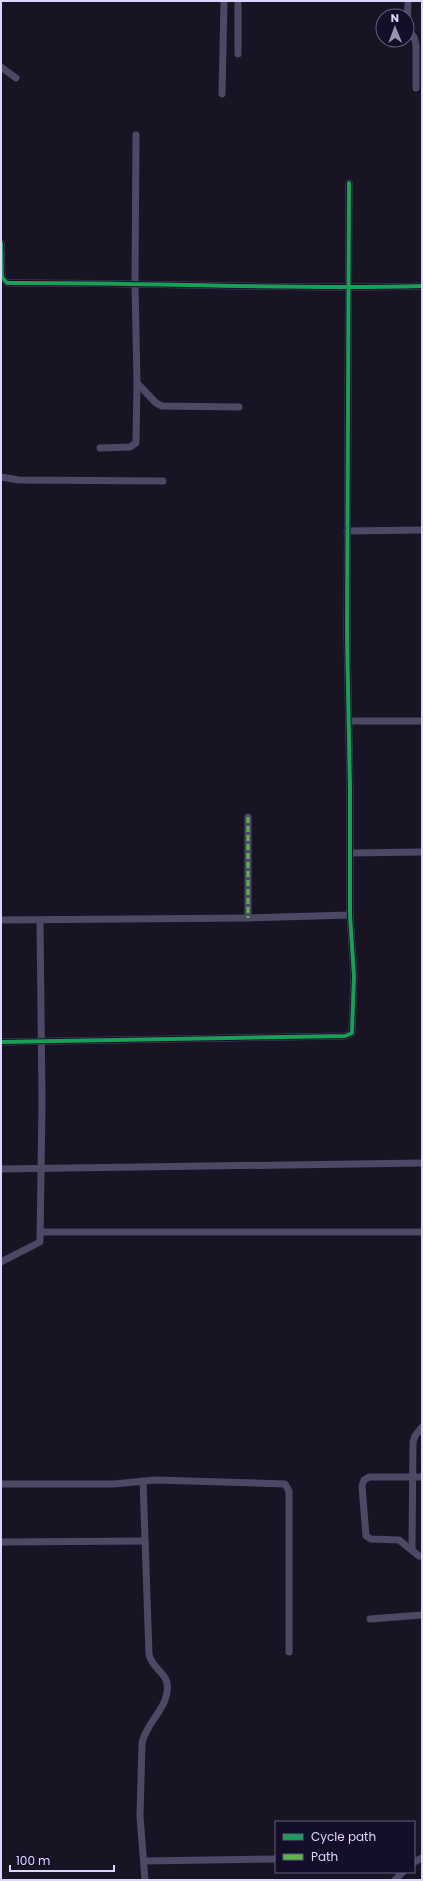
<svg xmlns="http://www.w3.org/2000/svg" width="423" height="1881" font-family="Poppins,sans-serif">
<style>
.lines{fill:none;stroke-linecap:round;stroke-linejoin:round}
.minor{stroke:#4c4964;stroke-width:7}
.quiet{stroke:#58b947;stroke-width:3;stroke-dasharray:6 3;stroke-linecap:butt}
.cycleway-casing{stroke:#150e29;stroke-width:6}
.cycleway{stroke:#1a9f57;stroke-width:4}
</style>
<rect width="100%" height="100%" fill="#181423"/>
<g class="lines">
<!-- minor -->
<g class="minor">
<path d="M408 1 407 30 414 37 416 45V88"/>
<path d="M238 54V1"/>
<path d="M1 67 16 78"/>
<path d="M222 94 224 1"/>
<path d="M1 243 2 277 7 283C146 282 284 290 422 286"/>
<path d="M137 383 156 403 162 406 239 407"/>
<path d="M100 448 130 447 136 443 137 383 135 284 136 135"/>
<path d="M1 477 19 480 163 481"/>
<path d="M347 531 422 530"/>
<path d="M349 721H422"/>
<path d="M248 817V918"/>
<path d="M350 853 422 852"/>
<path d="M1 920 248 918 350 915"/>
<path d="M1 1042 345 1036 352 1033 354 976 350 915V789L347 636 349 183"/>
<path d="M1 1169 422 1163"/>
<path d="M41 1232H422"/>
<path d="M1 1262 40 1242 42 1102 40 920"/>
<path d="M143 1481 149 1654C151 1667 165 1672 167 1683 171 1706 146 1722 142 1743L140 1816 145 1880"/>
<path d="M1 1484H114L155 1480 285 1484 289 1491V1652"/>
<path d="M1 1542 145 1541"/>
<path d="M412 1550 413 1442 415 1436 422 1427"/>
<path d="M419 1556 399 1540 371 1539 366 1536 362 1486 364 1480 369 1477H422"/>
<path d="M370 1619 422 1615"/>
<path d="M144 1861 276 1859"/>
<path d="M414 1862 422 1858"/>
<path d="M395 1880 403 1872"/>
</g>
<!-- quiet -->
<path class="quiet" d="M248 817V918"/>
<!-- cycleway casing -->
<g class="cycleway-casing">
<g id="cycleway">
<path d="M1 243 2 277 7 283C146 282 284 290 422 286"/>
<path d="M1 1042 345 1036 352 1033 354 976 350 915V789L347 636 349 183"/>
</g>
</g>
<!-- cycleway -->
<use href="#cycleway" class="cycleway"/>
</g>
<!-- border -->
<rect width="423" height="1881" fill="none" stroke="#ded6ff" stroke-width="4"/>
<!-- legend -->
<rect x="275" y="1821" width="140" height="52" fill="#150e29" stroke="#655e7f"/>
<rect x="283" y="1834" width="20" height="6" fill="#1a9f57" stroke="#655e7f"/>
<text x="311" y="1841" font-size="12" fill="#ded6ff">Cycle path</text>
<rect x="283" y="1854" width="20" height="6" fill="#58b947" stroke="#655e7f"/>
<text x="311" y="1861" font-size="12" fill="#ded6ff">Path</text>
<!-- north arrow -->
<g transform="translate(395 28) rotate(359)"><circle r="19" fill="#150e29" stroke="#655e7f"/>
<path d="M0-3L7 15L0 10L-7 15Z" fill="#9992b2"/>
<text y="-6" font-size="11" font-weight="bold" text-anchor="middle" fill="#ded6ff">N</text>
</g>
<!-- scale -->
<path d="M10 1865v6h104v-6" fill="none" stroke="#ded6ff" stroke-width="2"/>
<text x="16" y="1865" font-size="12" fill="#ded6ff" stroke="#150e29" stroke-width="3" paint-order="stroke">100 m</text>
</svg>
